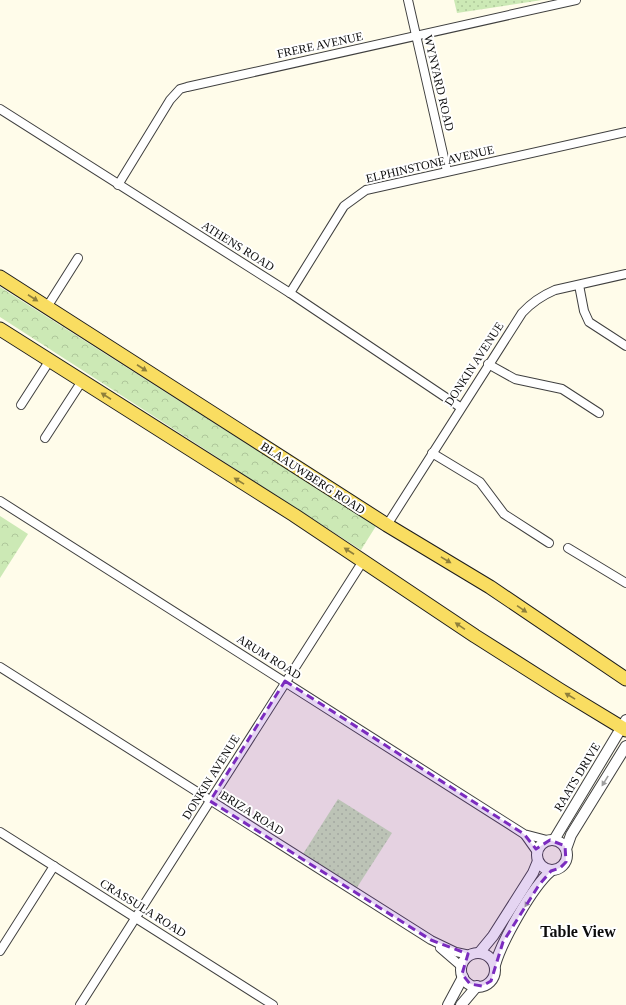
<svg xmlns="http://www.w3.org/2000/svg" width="626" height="1005" font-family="Georgia,serif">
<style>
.grass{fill:url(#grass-dots)}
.park{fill:url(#park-crowns)}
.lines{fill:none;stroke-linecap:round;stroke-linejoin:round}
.minor-casing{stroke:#3f3f3f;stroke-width:10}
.tertiary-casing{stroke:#3f3f3f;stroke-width:12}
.primary-casing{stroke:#1d1d1d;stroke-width:15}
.minor{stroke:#fff;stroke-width:8}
.tertiary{stroke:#fff;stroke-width:10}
.primary{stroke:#f9dd61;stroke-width:13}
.oneway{fill:#8e7f3b}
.oneway2{fill:#9e9e9e}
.marked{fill:#7b2cbf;fill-opacity:0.2;stroke:#7b2cbf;stroke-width:3;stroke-dasharray:8 5;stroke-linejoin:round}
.labels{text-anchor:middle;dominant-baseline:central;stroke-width:4;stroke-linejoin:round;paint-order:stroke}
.street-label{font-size:12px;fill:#0c0c0c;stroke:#fff}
.district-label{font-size:16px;font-weight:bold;fill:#0c0c0c;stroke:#fff}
</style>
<defs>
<pattern id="grass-dots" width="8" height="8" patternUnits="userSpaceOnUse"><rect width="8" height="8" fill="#cce9b5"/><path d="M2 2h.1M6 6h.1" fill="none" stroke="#aec79a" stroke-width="1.8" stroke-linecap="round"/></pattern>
<pattern id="park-crowns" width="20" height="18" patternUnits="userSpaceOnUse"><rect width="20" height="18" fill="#cce9b5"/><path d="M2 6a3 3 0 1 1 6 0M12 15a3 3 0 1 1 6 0" fill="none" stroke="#aec79a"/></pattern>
</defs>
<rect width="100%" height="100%" fill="#fffcea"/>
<!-- grass -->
<g class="grass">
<path d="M454 0H542L457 13Z"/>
<path d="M338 799 392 833 356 889 303 854Z"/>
</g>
<!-- park -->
<g class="park">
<path d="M0 287 376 526 361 550 0 317Z"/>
<path d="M0 516 28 534 0 578Z"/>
</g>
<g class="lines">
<!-- minor casing -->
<g class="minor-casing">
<g id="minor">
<path d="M408 0 447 171"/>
<path d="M0 109 290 293 460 407"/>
<path d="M118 185 170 100 180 89 187 87 576 0"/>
<path d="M579 285 584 311 589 322 626 346"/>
<path d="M290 293 344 206 366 190 626 132"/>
<path d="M47 307 78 258"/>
<path d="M488 364 515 379 562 389 599 413"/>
<path d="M21 405 50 360"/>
<path d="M45 438 82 381"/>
<path d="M432 453 480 482 504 514 549 543"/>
<path d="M0 501 524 834 547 840"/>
<path d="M387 525 522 313C532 302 541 296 555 290L626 274"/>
<path d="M568 548 626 583"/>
<path d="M0 667 431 940 456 952 470 955"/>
<path d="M0 832 273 1005"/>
<path d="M525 835 537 852"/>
<path d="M440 948 462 967"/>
<path d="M0 951 54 866"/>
<path d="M80 1005 363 561"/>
</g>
</g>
<!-- tertiary casing -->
<g class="tertiary-casing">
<g id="tertiary">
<circle cx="552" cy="855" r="15"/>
<path d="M554 840 626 720"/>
<path d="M566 849 571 835 626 746"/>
<path d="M479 953 493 936 533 873 538 861"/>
<circle cx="478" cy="970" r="17"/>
<path d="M495 965C502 941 532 887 551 871"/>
<path d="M448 1005 463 977"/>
<path d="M461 1005 477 986"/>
</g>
</g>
<!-- primary casing -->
<g class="primary-casing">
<g id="primary">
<path d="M0 277 387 525 490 587 626 679"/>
<path d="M0 329 294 515 475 636 560 690 626 730"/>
</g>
</g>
<!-- minor -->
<use href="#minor" class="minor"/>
<!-- tertiary -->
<use href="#tertiary" class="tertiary"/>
<!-- primary -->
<use href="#primary" class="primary"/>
</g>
<!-- one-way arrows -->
<defs><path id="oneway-solid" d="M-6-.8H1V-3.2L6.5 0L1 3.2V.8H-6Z"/></defs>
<g class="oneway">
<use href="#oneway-solid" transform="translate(33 298) rotate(33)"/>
<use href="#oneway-solid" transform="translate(142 368) rotate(33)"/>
<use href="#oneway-solid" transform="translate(106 396) rotate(-147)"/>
<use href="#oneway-solid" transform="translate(239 481) rotate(-148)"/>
<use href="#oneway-solid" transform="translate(349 551) rotate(-147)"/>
<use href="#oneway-solid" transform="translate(446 560) rotate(31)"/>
<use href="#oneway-solid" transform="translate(522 609) rotate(34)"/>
<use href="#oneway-solid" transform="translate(460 626) rotate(-146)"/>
<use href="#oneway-solid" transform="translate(570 696) rotate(-149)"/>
</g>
<g class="oneway2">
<use href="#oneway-solid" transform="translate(605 781) rotate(122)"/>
<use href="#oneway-solid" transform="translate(528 902) rotate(122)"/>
</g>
<!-- marked area -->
<path class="marked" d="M285 681 524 834 536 849 550 840 565 846 566 862 560 868 551 871 539 885 503 942 491 981 482 986 470 984 462 974 468 954 431 940 210 801Z"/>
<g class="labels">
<!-- street labels -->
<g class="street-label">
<text transform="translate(320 45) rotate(-12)">FRERE AVENUE</text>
<text transform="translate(439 83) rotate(77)">WYNYARD ROAD</text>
<text transform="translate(430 164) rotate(-13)">ELPHINSTONE AVENUE</text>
<text transform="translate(238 246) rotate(32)">ATHENS ROAD</text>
<text transform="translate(474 364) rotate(-57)">DONKIN AVENUE</text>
<text transform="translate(313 478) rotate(33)">BLAAUWBERG ROAD</text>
<text transform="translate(269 657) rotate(32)">ARUM ROAD</text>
<text transform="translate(211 777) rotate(-58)">DONKIN AVENUE</text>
<text transform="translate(577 777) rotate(-59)">RAATS DRIVE</text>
<text transform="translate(252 813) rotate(32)">BRIZA ROAD</text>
<text transform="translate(143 908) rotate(32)">CRASSULA ROAD</text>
</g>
<!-- district labels -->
<g class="district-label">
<text x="578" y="931">Table View</text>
</g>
</g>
</svg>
